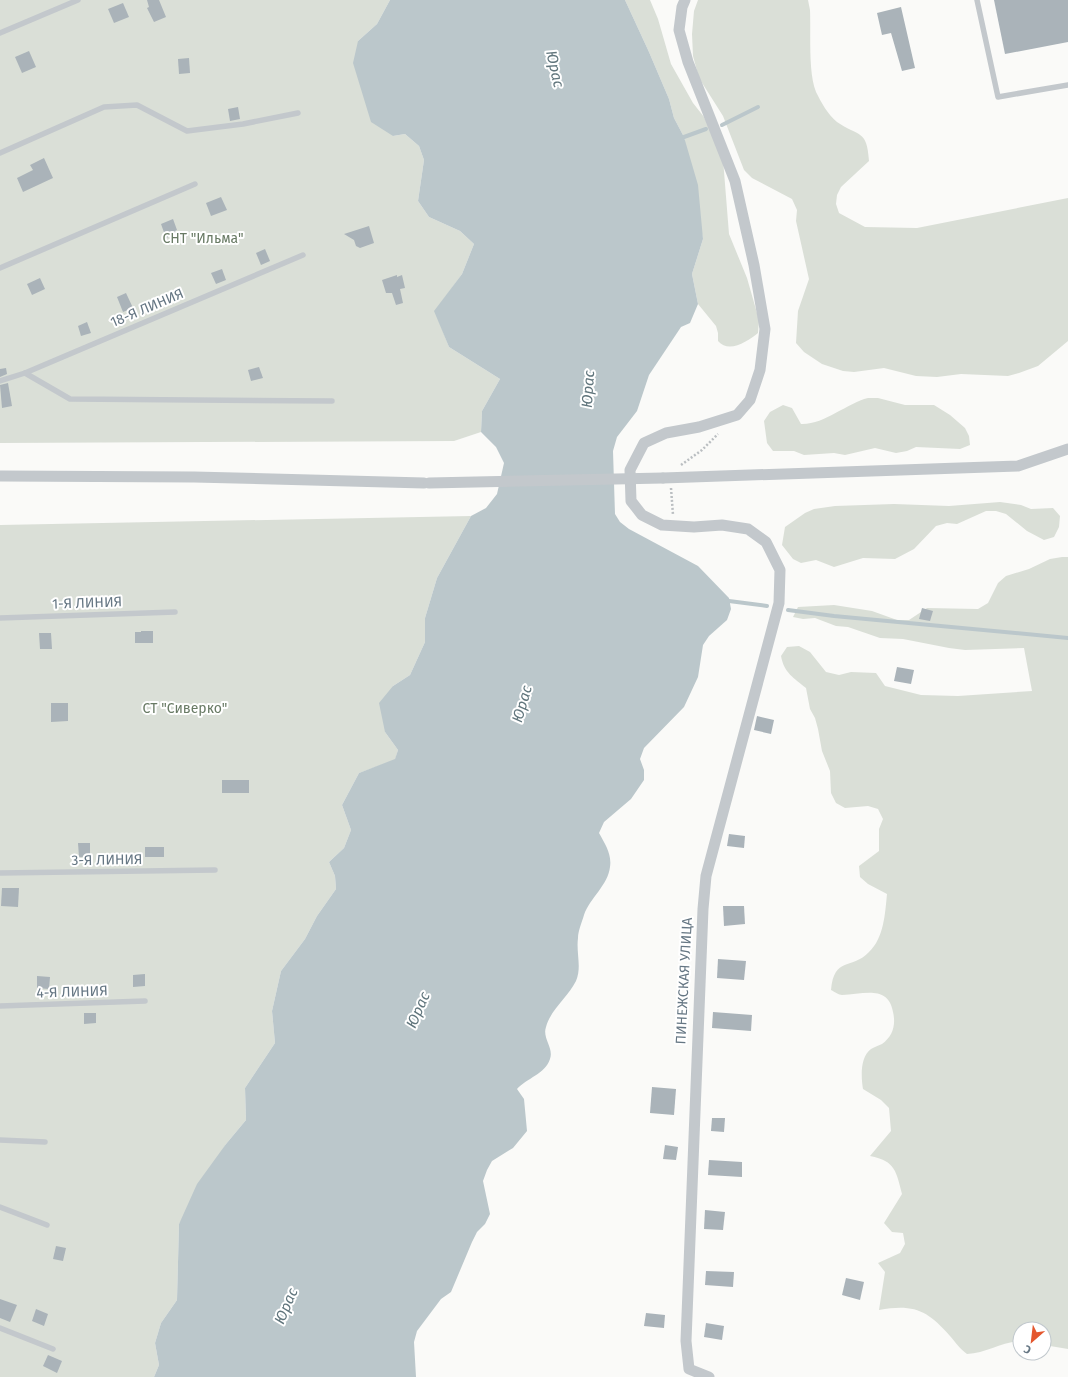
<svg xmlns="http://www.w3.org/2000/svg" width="1068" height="1377" font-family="'Fira Sans',sans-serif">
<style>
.green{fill:#dadfd7}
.water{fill:#bbc7cb}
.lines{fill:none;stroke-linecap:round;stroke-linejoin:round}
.stream{stroke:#bbc7cb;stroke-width:4}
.building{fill:#aab3b9}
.path{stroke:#bbbfc2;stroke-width:2.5;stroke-dasharray:2 2;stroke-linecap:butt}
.lane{stroke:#c3c8cc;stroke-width:5.5}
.street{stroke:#c3c8cc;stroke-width:11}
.street-bridge{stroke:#c3c8cc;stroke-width:11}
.labels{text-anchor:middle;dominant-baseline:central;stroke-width:4;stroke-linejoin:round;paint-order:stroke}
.park-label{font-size:14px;fill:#687a64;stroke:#fff}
.street-label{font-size:14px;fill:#657683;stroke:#fff}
.water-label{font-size:15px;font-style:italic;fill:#60757c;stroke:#fff}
</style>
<rect width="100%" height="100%" fill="#fafaf8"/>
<!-- green -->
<g class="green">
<path d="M0 0H390L377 24 358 41 393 136 405 134 419 146 424 160 418 201 429 217 460 231 474 244 462 274 435 311 449 347 500 379 482 411 481 432 454 441 0 443Z"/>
<path d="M625 0H650L658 19 671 64 693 103 704 117 723 159 729 234 747 278 759 320 758 333C748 341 729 354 718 341V333L716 326 698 304 692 274 703 239 684 137 674 118 669 99 649 52Z"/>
<path d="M698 0H808L810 10C811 33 808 72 816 92 821 102 828 115 837 122 859 137 867 129 869 161L841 187 837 195 836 204 839 213 865 227 917 228 1068 198V341L1038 366 1019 373 1008 376 961 374 937 377 916 376 884 368 854 372 843 371 822 364 804 352 796 343 798 311 809 279 796 221 797 210 792 199 752 178 744 170 723 116 699 78 693 56 692 34 694 11Z"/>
<path d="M868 398H878L905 405H934L950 415 965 428 969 436 970 445 960 449 916 447 907 451 896 453 875 448 845 455 834 453 804 455 794 451H773L767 443 764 421 770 412 783 405 792 408 801 424C824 425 847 403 868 398Z"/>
<path d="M1000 502 1021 505 1031 509 1053 508 1060 516 1059 527 1054 537 1044 540 1027 531 1006 514 996 511H986L957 524 947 523 936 526 914 549 895 559 863 558 834 567 816 560 801 563 793 559 782 545 785 527 805 513 814 509 835 506 894 504 949 506Z"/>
<path d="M471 516 437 578 425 618V642L410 675 393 686 385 732 398 750 395 760 359 773 342 805 351 830 344 848 329 862 335 876 336 889 317 916 305 939 281 971 272 1011 275 1043 245 1088 246 1120 226 1144 179 1224 177 1300 161 1323 155 1343 159 1365 154 1377H0V525Z"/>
<path d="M1062 557H1068V1349L1044 1345V1329H1020V1341C1001 1342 986 1353 967 1354 960 1349 956 1343 950 1336 927 1310 914 1304 879 1310L885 1272 878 1263 900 1253 905 1244 903 1233 892 1232 884 1223 902 1194C896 1172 896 1161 870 1156L891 1131 889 1108 881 1100 863 1089C861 1077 860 1057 871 1049 874 1047 878 1046 882 1044 893 1036 896 1025 893 1012 888 984 862 995 842 995 839 995 835 992 831 990 834 956 852 970 869 952 884 938 885 914 887 894L868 884 860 877 859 866 879 851V829L883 819 878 809 868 806 845 808 836 803 831 793 830 771 822 751 818 729 815 718 810 709 806 688C794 678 784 673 781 656L787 647 799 646 810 652 826 672 839 675 851 672 876 673 885 686 921 695 958 696 1032 691 1024 648 965 650 949 648 903 639 880 638 848 627 836 626 815 618 803 619 793 617 798 607 834 605 872 611 897 620H909L927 608 978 609 988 603 998 583 1006 576 1029 569 1050 559Z"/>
</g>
<!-- water -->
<path class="water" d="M390 0H625L649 52 669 99 674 118 684 137 698 185 703 239 692 274 698 304 690 323 681 327 649 375 637 411 617 437 613 451 615 514 620 522 629 529 698 566 729 598 731 609 727 620 709 636 703 645 698 677 684 707 644 748 640 759 644 770V780L631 799 604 822 599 833C605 844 612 854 610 867 608 885 590 898 584 915 582 922 578 931 578 938 576 953 582 967 576 981 568 997 551 1009 546 1027 542 1038 554 1048 550 1059 545 1074 527 1078 517 1089L524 1099 527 1131 513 1148 492 1161 487 1170 483 1181 490 1214 485 1224 477 1232 472 1242 451 1292 441 1299 417 1331 414 1342 416 1377H154L159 1365 155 1343 161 1323 177 1300 179 1224 197 1184 226 1144 246 1120 245 1088 275 1043 272 1011 281 971 305 939 317 916 336 889 335 876 329 862 344 848 351 830 342 805 359 773 395 759 398 750 385 732 379 703 393 686 410 675 425 642V618L437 578 471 516 486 508 497 494 504 463 496 447 481 432 482 411 500 379 449 347 434 311 462 274 474 244 460 231 429 217 418 201 424 160 419 146 405 134 393 136 371 122 353 63 358 41 377 24Z"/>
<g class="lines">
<!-- stream -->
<g class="stream">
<path d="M722 125 758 107"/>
<path d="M684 137 706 129"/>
<path d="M729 601 767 606"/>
<path d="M788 610 834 616 1068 638"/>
</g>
</g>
<!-- building -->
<g class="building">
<path d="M147 0H159L166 17 154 22 147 8 149 7Z"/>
<path d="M994 0H1068V42L1005 54Z"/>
<path d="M123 3 129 17 114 23 108 9Z"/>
<path d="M901 7 915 68 902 71 891 33 882 35 877 13Z"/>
<path d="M29 51 36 67 22 73 15 57Z"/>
<path d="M189 58 190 73 179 74 178 59Z"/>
<path d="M238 107 240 119 230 121 228 109Z"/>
<path d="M44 158 53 178 23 192 17 178 33 170 30 165Z"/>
<path d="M221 197 227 210 211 216 206 203Z"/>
<path d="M173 219 177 230 175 231 176 234 166 238 161 224Z"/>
<path d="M369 226 374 243 360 248 356 246 354 240 344 234Z"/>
<path d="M265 249 270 261 261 265 256 253Z"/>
<path d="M222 269 226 280 216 284 211 273Z"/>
<path d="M397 275V277L402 275 405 288 400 289 403 303 396 305 392 293H386L382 280Z"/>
<path d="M40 278 45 289 32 295 27 284Z"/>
<path d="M126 293 133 308 123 312 117 297Z"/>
<path d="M87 322 91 333 81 336 78 326Z"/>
<path d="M259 367 263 378 251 381 248 370Z"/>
<path d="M6 368 7 374 0 377V369Z"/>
<path d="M8 383 12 406 2 408 0 385Z"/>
<path d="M922 608 933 611 930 621 919 619Z"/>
<path d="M141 631H153V643H135V632H141Z"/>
<path d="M39 633H51L52 649H40Z"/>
<path d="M897 667 914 670 911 684 894 681Z"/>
<path d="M51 703H68V721L51 722Z"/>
<path d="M757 716 774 720 771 734 754 730Z"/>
<rect x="222" y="780" width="27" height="13"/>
<path d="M729 834 745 836 744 848 727 846Z"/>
<path d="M78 843H90V857H79Z"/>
<rect x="145" y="847" width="19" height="10"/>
<path d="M2 888H19L18 907 1 906Z"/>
<path d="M723 906H744L745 924 724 926Z"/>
<path d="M718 959 746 961 744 980 717 978Z"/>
<path d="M145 974V986L133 987V975Z"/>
<path d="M37 976 50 977 49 989 37 988Z"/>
<path d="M713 1012 752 1015 751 1031 712 1028Z"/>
<path d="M84 1013H96V1023L84 1024Z"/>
<path d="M652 1087 676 1089 674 1115 650 1113Z"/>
<path d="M712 1118H725L724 1132 711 1131Z"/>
<path d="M665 1145 678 1147 676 1160 663 1159Z"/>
<path d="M709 1160 742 1162V1177L708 1175Z"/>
<path d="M705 1210 725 1212 723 1230 704 1229Z"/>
<path d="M56 1246 66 1248 63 1261 53 1259Z"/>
<path d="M706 1271 734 1272 733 1287 705 1285Z"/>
<path d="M846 1278 864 1282 860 1300 842 1295Z"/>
<path d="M0 1299 17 1305 10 1322 0 1318Z"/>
<path d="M36 1309 48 1314 44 1326 32 1321Z"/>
<path d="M646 1313 665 1315 664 1328 644 1326Z"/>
<path d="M706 1323 724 1326 722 1340 704 1337Z"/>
<path d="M48 1355 62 1361 57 1373 43 1366Z"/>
</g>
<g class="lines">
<!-- path -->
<g class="path">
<path d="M681 465 702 450 718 434"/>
<path d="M671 488 673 515"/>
</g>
<!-- lane -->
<g class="lane">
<path d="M977 0 998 97 1068 85"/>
<path d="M0 33 78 0"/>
<path d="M0 153 104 107 137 105 187 131 243 124 298 113"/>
<path d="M0 268 195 184"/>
<path d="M25 373 70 399 332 401"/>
<path d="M0 381 25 373 303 255"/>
<path d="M0 618 175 612"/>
<path d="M0 873 215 870"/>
<path d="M0 1006 145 1001"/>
<path d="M0 1140 45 1142"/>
<path d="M0 1207 47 1225"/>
<path d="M0 1328 53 1349"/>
</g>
<!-- street -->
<g class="street">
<path d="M685 0 682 7 679 30 688 62 735 181 754 265 765 329 760 370 750 400 737 415 699 427 666 433 644 443 630 470 631 501 642 515 662 525 694 527 722 525 748 529 766 542 780 570 779 603 706 876 703 909 686 1341 689 1369 709 1377"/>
<path d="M0 476 194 477 424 483"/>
<path d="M663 478 1018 466 1068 449"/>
</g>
<!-- street-bridge -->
<path class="street-bridge" d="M429 483 663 478"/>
</g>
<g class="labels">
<!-- park labels -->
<g class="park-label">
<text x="203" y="238">СНТ "Ильма"</text>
<text x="185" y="708">СТ "Сиверко"</text>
</g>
<!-- street labels -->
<g class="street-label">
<text transform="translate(147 308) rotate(-23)">18-Я ЛИНИЯ</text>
<text transform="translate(87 603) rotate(-2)">1-Я ЛИНИЯ</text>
<text transform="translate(107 860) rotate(-1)">3-Я ЛИНИЯ</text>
<text transform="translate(684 981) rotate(-87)">ПИНЕЖСКАЯ УЛИЦА</text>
<text transform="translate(72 992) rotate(-2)">4-Я ЛИНИЯ</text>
</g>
<!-- water labels -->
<g class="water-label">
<text transform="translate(555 69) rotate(77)">Юрас</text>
<text transform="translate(588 389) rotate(-86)">Юрас</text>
<text transform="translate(522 704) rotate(-74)">Юрас</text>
<text transform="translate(418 1010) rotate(-66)">Юрас</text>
<text transform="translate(286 1306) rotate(-67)">Юрас</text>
</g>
</g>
<!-- north arrow -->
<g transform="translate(1032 1341) rotate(208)"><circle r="19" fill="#ffffff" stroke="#c1c8cd"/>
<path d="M0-3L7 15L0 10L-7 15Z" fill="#e4572e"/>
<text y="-6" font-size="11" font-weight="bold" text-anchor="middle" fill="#657683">С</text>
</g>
</svg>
